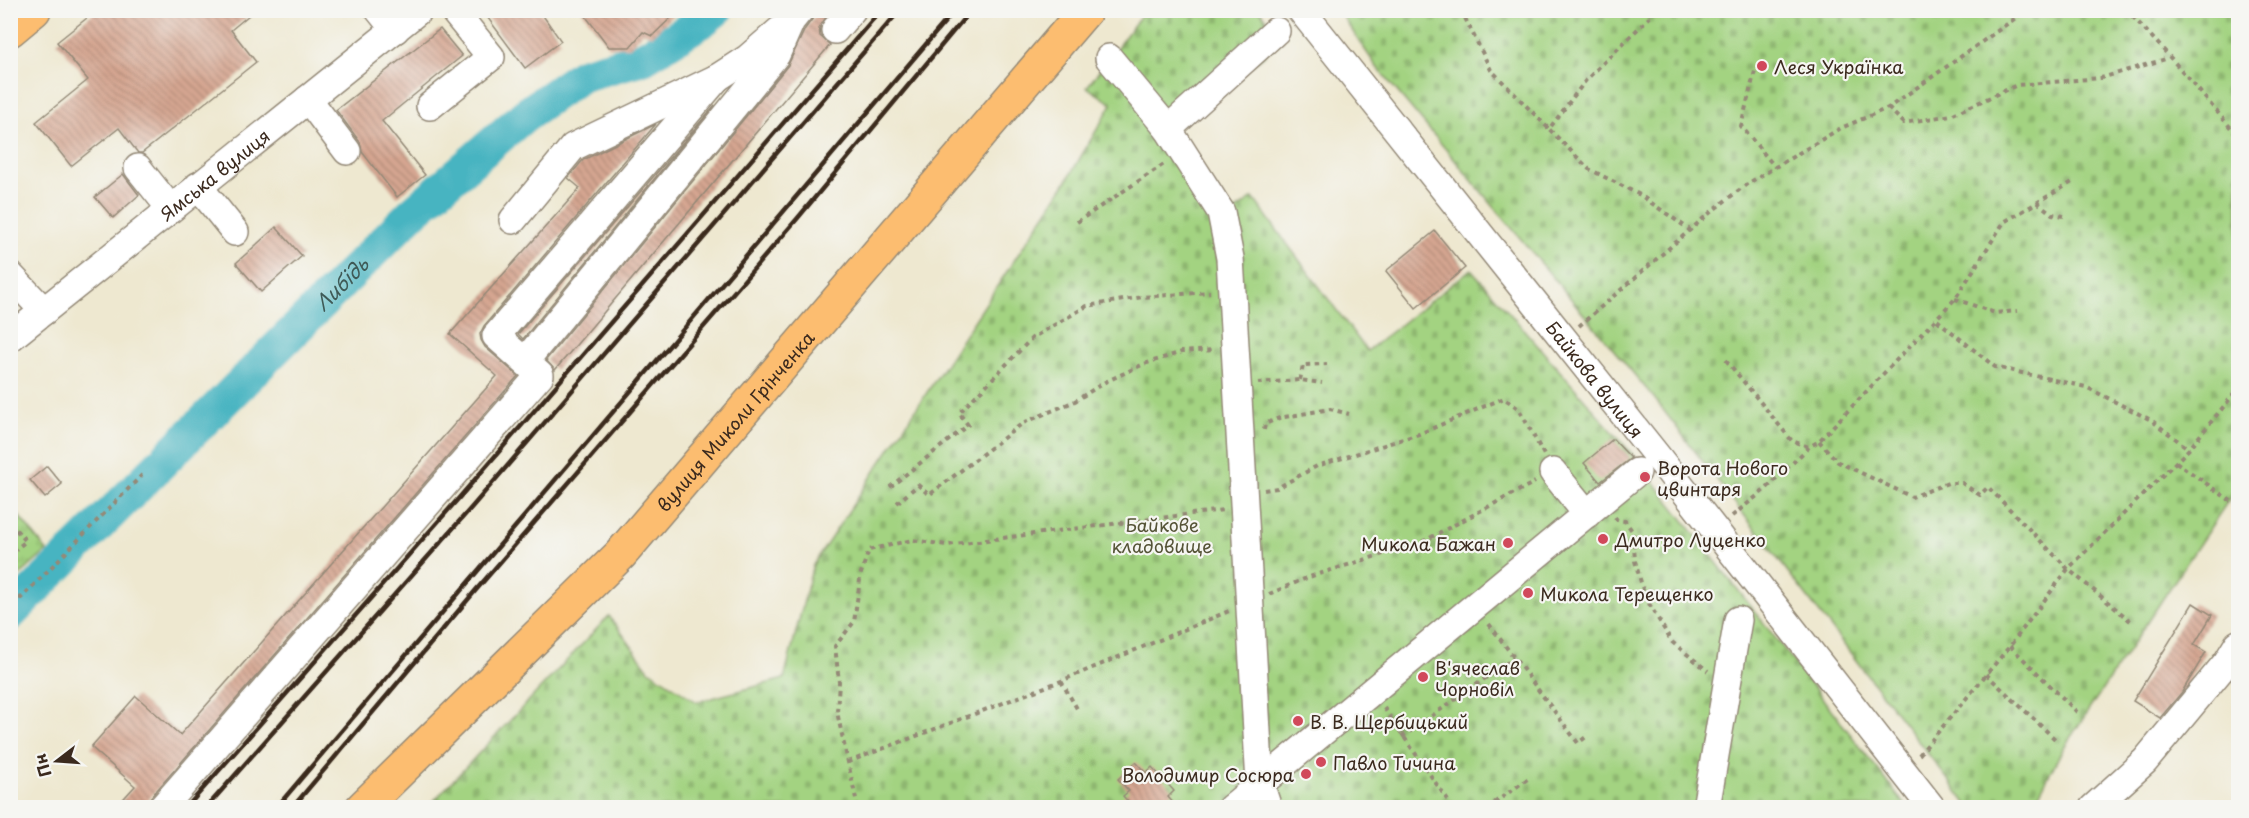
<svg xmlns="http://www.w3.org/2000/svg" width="2249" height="818" font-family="'Playpen Sans',sans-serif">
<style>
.cemetery{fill:url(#cemetery-stones);stroke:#6f7e50;stroke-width:1.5}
.park{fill:url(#park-tufts);stroke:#6f7e50;stroke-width:1.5}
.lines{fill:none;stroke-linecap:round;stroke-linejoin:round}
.river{stroke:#46b4c1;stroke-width:34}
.building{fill:url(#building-back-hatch)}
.minor-casing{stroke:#948977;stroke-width:30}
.major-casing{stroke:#948977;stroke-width:36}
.path{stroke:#948977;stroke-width:4;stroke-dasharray:4.5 4.5;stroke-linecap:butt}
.minor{stroke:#fff;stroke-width:27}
.major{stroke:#fcbd6f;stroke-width:33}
.rail{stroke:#3b2a1e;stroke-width:4.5}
.poi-dot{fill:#d1495b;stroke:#f6f6f2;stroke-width:2}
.labels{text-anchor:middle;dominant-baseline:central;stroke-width:4.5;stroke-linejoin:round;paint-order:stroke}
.poi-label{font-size:18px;fill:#3b2a1e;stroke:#f6f6f2;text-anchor:start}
.street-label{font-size:18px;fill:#3b2a1e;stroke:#f6f6f2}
.park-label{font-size:18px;fill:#555437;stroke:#f6f6f2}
.water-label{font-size:20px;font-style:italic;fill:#3f5a57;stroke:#f6f6f2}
</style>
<defs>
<pattern id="cemetery-stones" width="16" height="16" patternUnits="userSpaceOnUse" patternTransform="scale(1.5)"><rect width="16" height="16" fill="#a3d381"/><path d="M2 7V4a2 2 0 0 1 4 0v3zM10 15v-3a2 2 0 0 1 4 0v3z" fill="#8db56f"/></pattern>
<pattern id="park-tufts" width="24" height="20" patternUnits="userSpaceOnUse" patternTransform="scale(1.5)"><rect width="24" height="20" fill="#a3d381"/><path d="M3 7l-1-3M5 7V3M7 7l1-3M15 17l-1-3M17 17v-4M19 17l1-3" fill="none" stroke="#8db56f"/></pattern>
<pattern id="building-back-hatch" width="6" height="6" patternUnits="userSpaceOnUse" patternTransform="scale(1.5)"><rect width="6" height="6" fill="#d5a691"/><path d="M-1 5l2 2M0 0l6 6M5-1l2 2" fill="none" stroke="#ae8776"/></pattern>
</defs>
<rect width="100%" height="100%" fill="#f6f6f2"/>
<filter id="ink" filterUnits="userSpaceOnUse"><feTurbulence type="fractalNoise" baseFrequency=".0167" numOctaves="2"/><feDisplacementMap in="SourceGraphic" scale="12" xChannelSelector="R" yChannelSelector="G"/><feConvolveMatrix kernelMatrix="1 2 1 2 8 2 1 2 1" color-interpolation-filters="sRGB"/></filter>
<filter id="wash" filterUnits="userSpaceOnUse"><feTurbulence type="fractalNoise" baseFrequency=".008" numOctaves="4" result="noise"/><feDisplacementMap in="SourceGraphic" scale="24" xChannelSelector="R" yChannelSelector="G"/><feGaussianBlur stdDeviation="1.35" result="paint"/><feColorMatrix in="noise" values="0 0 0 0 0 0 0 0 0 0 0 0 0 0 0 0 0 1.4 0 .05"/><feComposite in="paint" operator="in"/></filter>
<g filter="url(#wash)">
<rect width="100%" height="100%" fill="#eee8d0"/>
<!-- cemetery -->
<g class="cemetery">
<path d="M1145 10 1260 11 1283 40 1172 131 1232 213 1253 198 1367 351 1471 269 1633 455 1907 807 427 808 609 616 649 670 697 702 784 679 813 565 1066 182 1112 104 1087 87Z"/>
<path d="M1339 11H2238V486L2064 747 2032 807H1969L1654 398 1376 66Z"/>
</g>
<!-- park -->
<path class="park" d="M10 505 47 551 11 583H10Z"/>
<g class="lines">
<!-- river -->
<path class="river" id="s1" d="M10 614 413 212 525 115 582 75 643 58 701 22 716 10"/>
</g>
<g id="blocks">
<!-- building -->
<g class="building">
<path d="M97 10H255L231 30 256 62 142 153H138L119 128 71 166 36 122 88 80 57 42Z"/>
<path d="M482 10H539L561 41 525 68Z"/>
<path d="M581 10H679L652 36 643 32 630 47H609Z"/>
<path d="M819 10H831L819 28 820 36 830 45 555 370 546 360 788 65 805 29Z"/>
<path d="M440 29 462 56 382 121 425 175 397 197 362 152 360 142 336 110Z"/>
<path d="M715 105 523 339 518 334Z"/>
<path d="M656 124 484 326 480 334 481 340 485 347 518 376 150 798 145 807H116L135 786 91 747 136 696 180 735 497 376 450 334 580 188 568 178 583 160Z"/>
<path d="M123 174 139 195 113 218 95 197Z"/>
<path d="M276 227 302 256 261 292 236 263Z"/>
<path d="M1435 231 1465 268 1416 308 1386 271Z"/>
<path d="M1613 439 1631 458 1600 482 1584 463Z"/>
<path d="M47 466 62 484 45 498 30 480Z"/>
<path d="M2193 603 2212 615 2194 645 2206 652 2182 692 2160 718 2133 701Z"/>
<path d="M1136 762 1146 773 1152 767 1174 791 1168 797 1177 807H1133L1123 796 1129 791 1118 779Z"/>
</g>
</g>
</g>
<g filter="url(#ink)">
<use href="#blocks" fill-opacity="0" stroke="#948977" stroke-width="1.5"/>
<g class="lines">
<!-- minor casing -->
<g class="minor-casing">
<g id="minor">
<path d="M379 10 395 30"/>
<path id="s2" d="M1301 10 1657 456 1932 808"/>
<path d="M835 30 852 10"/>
<path d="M1109 58 1168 129 1221 212 1230 258 1260 784 1268 808"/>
<path d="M308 99 347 151"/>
<path d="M430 106 491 57 453 10"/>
<path d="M1168 129 1276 31"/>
<path d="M138 168 170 208"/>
<path d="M198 186 235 232"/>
<path d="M513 220 573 147 717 78 748 58 779 31"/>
<path d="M10 275 44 311"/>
<path id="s3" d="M10 338 419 10"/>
<path d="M525 361 776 55 791 21 800 10"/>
<path d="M1553 472 1587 514"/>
<path d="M162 808 540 375 496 336 717 78"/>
<path d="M1231 808 1637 472"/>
<path d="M1706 808 1738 620"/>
<path d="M2093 808 2145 761 2227 662 2238 644"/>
</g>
</g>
<!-- major casing -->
<g class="major-casing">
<g id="major">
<path d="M10 30 34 10"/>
<path id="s4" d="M362 808 620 555 1086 10"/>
</g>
</g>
<!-- path -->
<g class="path">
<path d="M1461 10 1491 70 1549 129"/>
<path d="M1657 10 1586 80 1549 129 1589 169 1640 195 1690 230"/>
<path d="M2126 10C2166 50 2201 94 2238 136"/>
<path d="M1762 66 1755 71 1741 126 1775 167"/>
<path d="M1888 108 1904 123 1951 115 2017 85 2101 78 2169 58"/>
<path d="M2037 202 2052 214 2064 216"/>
<path d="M1077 222 1164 164"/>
<path d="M1955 299 1995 313 2017 311"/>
<path d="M1937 320 1995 367 2086 387 2151 420 2189 449"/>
<path d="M1579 326 1712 211 1747 184 1841 128 1888 108 2027 10"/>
<path d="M1726 360 1792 441 1809 447"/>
<path d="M1300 380 1303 365 1327 364"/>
<path d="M1258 383 1300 380 1322 383"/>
<path d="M1264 430 1265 424 1279 418 1330 409 1349 414"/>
<path d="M1819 441 1838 462 1912 497 1948 483H1962L1980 495 1988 487 2068 569 2133 623"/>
<path d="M2176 462 2238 506"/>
<path d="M890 487 968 425 959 413 1032 338 1087 306 1142 297 1210 292"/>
<path d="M1264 490 1277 488 1317 466 1419 434 1504 398 1519 409 1544 455"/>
<path d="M897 503 918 485 929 495 1023 423 1075 401 1105 382 1144 364 1182 352 1214 350"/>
<path d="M1732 516 1767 488 1809 447 1819 441 1955 299 2004 222 2074 181"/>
<path d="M1615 517 1617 520 1625 521 1633 532 1635 561 1645 597 1672 642 1708 671"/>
<path d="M10 523 26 541 10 554"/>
<path d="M1269 594 1309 577 1422 542 1535 482"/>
<path d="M10 595 21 598 142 475"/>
<path d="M1489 624 1578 743 1586 737"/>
<path d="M2010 646 2077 712"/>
<path d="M1986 674 2056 740"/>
<path d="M1061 681 1079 712"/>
<path d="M1384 708 1453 808"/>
<path d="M1402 737 1514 658"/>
<path d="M1919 755 2010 646 2068 569 2189 449 2238 389"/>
<path d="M848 762 1061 681 1229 611"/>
<path d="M858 808 837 712 839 682 835 646 854 622 861 573 869 550 912 540 947 545 1223 510"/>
<path d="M1487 808 1529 778"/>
<path d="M1516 808 1525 802"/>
</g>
<!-- minor -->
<use href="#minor" class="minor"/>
<!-- major -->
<use href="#major" class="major"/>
<!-- rail -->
<g class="rail">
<path d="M186 808 458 499 881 10"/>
<path d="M206 808 471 508 900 10"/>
<path d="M276 808 955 10"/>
<path d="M292 808 476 590 797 219 971 10"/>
</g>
</g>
</g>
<!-- markers -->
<g class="poi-dot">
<circle cx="1762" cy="66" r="6"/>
<circle cx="1645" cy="477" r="6"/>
<circle cx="1603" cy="539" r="6"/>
<circle cx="1508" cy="543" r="6"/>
<circle cx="1528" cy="593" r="6"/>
<circle cx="1423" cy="677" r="6"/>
<circle cx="1298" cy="721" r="6"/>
<circle cx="1321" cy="762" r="6"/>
<circle cx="1306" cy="774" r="6"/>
</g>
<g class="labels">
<!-- poi labels -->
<g class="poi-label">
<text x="1774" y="66">Леся Українка</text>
<text x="1657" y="467">Ворота Нового<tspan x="1657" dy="21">цвинтаря</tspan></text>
<text x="1615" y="539">Дмитро Луценко</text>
<text x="1496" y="543" text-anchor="end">Микола Бажан</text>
<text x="1540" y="593">Микола Терещенко</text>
<text x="1435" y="667">В'ячеслав<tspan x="1435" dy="21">Чорновіл</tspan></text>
<text x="1310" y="721">В. В. Щербицький</text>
<text x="1333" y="762">Павло Тичина</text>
<text x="1294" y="774" text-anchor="end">Володимир Сосюра</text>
</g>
<!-- street labels -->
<g class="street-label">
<text stroke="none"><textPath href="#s3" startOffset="262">Ямська вулиця</textPath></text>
<text stroke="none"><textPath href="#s2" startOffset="472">Байкова вулиця</textPath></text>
<text stroke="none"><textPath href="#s4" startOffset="538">вулиця Миколи Грінченка</textPath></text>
</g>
<!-- park labels -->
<g class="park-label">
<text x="1162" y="524">Байкове<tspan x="1162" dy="21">кладовище</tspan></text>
</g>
<!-- water labels -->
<g class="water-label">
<text stroke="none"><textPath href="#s1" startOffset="468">Либідь</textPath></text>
</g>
</g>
<!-- margin -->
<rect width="2249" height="818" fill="none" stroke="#f6f6f2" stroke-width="36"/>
<!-- north arrow -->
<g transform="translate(57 761) rotate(253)" stroke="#f6f6f2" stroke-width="4.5" paint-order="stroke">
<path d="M0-4.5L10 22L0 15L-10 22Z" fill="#3b2a1e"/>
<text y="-9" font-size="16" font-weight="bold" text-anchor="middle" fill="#3b2a1e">Пн</text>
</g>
</svg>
